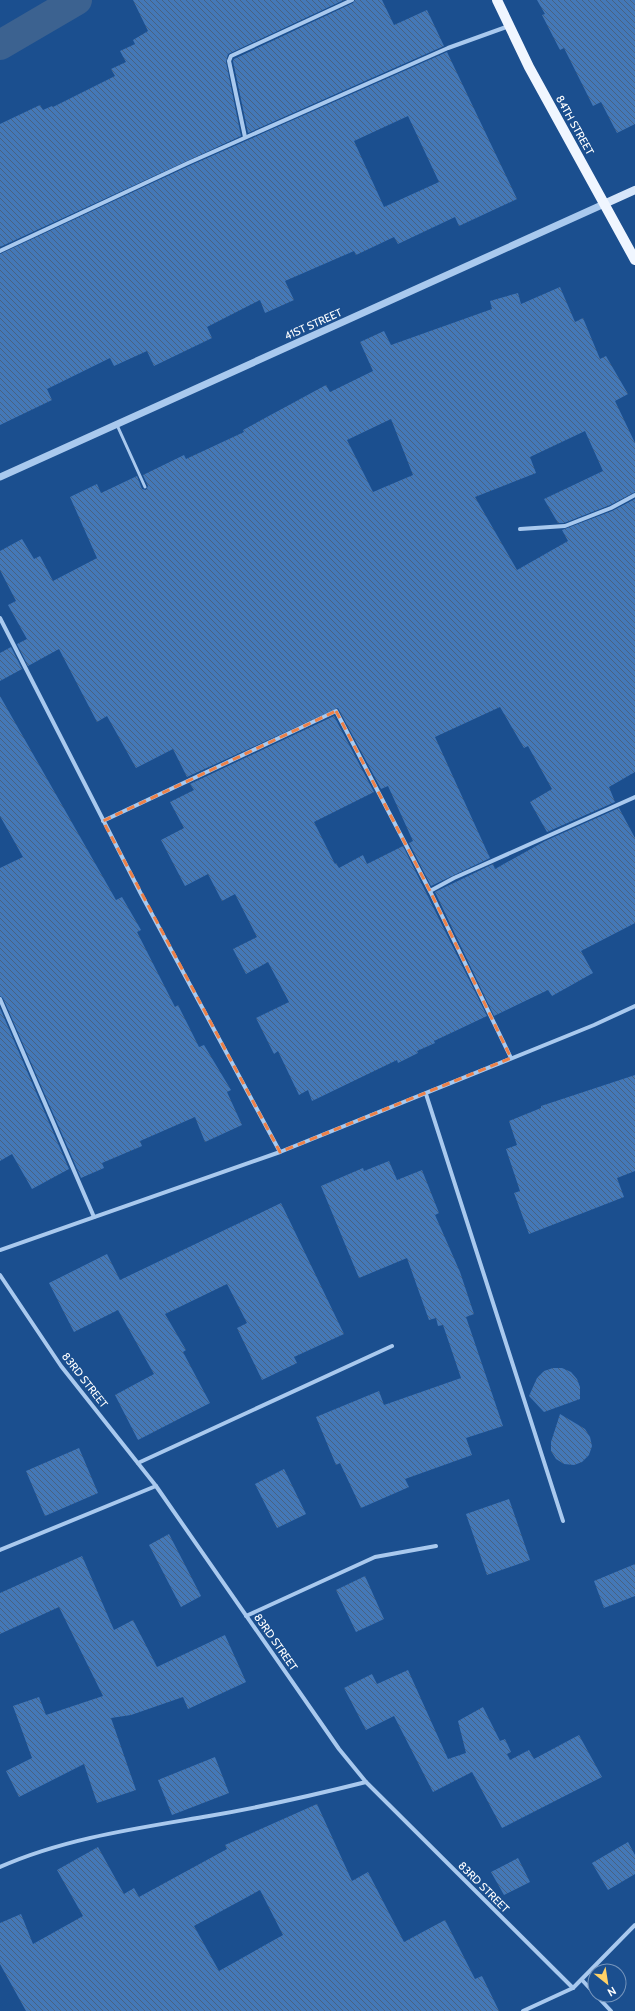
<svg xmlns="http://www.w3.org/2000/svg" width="635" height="2011" font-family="Cabin,sans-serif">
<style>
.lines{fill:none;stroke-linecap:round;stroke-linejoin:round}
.canal{stroke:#3c6290;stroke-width:30}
.building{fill:url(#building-back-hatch);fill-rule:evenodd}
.service{stroke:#a9c9ee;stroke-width:3}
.minor{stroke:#a9c9ee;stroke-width:4}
.tertiary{stroke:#a9c9ee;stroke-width:7}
.secondary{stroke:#d6e6fa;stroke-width:8}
.primary{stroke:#f0f6ff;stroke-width:10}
.marked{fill:none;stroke:#ee8249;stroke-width:3;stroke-dasharray:8 5;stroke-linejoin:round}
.labels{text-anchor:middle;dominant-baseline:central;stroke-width:3;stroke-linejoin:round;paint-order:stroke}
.street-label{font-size:11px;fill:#fff;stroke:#1b4f8f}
</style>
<defs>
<pattern id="building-back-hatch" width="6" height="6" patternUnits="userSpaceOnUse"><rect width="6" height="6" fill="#4478b7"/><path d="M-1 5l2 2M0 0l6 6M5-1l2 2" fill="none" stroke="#486282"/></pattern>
</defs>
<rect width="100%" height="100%" fill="#1b4f8f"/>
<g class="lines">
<!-- canal -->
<path class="canal" d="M0 45 77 0"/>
</g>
<!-- building -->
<g class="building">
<path d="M133 0H344L228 54 226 62 241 136 0 247V124L40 105 43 110 52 106 53 107 115 76 111 69 126 62 120 51 135 44 133 40 148 31Z"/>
<path d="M355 0H382L394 25 427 10 444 46 248 133 233 61 234 59 353 3Z"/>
<path d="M537 0H635V124L617 133 601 102 593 106 564 48 560 50 542 15 545 14Z"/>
<path d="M447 52 517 199 459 226 455 217 398 244 394 237 356 255 354 251 285 281 294 300 265 313 260 300 207 327 212 338 154 366 147 351 114 366 110 358 47 389 52 400 0 425V254L189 166ZM408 116 439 182 384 207 354 141Z"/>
<path d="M560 287 575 322 583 318 600 359 606 356 628 394 615 401 635 443V492L610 505 564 523H558L544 499 603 471 585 431 530 457 536 473 475 497 517 570 568 541 562 530 612 511 635 499V772L609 787 615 802 547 832 530 802 552 789 528 746 524 748 500 707 435 737 490 858 431 886 409 843 413 841 388 786 381 789 338 708 187 777 173 749 136 768 107 716 97 722 59 649 28 666 17 644 27 639 8 605 16 601 0 570V551L22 539 34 559 40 556 53 581 97 558 70 497 97 484 101 493 137 476 142 489 146 490 148 486 143 475 184 455 186 459 244 432 243 430 326 385 330 392 373 371 360 342 384 331 391 345 492 309 490 301 518 293 521 304ZM391 419 413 475 373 492 347 440Z"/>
<path d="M11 647 22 669 0 681V653Z"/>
<path d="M0 696 116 900 122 897 141 930 137 932 175 1007 178 1005 199 1047 204 1045 231 1090 227 1092 242 1125 205 1142 195 1117 140 1141 142 1146 102 1163 104 1168 81 1178 3 998 0 996V868L23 857 0 816Z"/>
<path d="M334 716 374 792 314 822 335 864 336 863 339 868 363 855 367 864 403 846 487 1016 434 1041 435 1043 417 1051 418 1053 398 1063 397 1060 312 1101 308 1090 299 1095 278 1051 274 1054 256 1018 289 1002 268 962 246 974 233 949 257 937 235 894 222 901 208 874 185 886 161 840 184 828 170 802 194 790 190 784Z"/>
<path d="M619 808 635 838V923L581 951 593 973 552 996 548 990 494 1016 435 892 493 864 495 869 545 841Z"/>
<path d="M0 1008 69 1169 32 1189 12 1154 0 1161Z"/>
<path d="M635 1075V1171L617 1178 624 1197 529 1234 514 1193 520 1191 506 1149 517 1145 509 1121 541 1108V1106Z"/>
<path d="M389 1161 397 1180 422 1170 439 1213 435 1215 460 1272 474 1314 466 1317 503 1426 466 1438 472 1455 405 1479 409 1487 361 1508 340 1463 336 1465 316 1417 379 1391 384 1405 461 1378 443 1325 438 1326 436 1318 429 1320 407 1258 359 1278 321 1186 363 1168 364 1171Z"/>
<path d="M281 1203 344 1334 294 1357 297 1363 262 1380 237 1328 247 1323 227 1284 165 1314 186 1350 183 1352 210 1403 138 1440 115 1395 154 1374 118 1310 74 1332 49 1283 107 1254 120 1280Z"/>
<path d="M553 1368H562L571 1372 577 1379 580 1387V1399L544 1412 529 1396 537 1378 544 1371Z"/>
<path d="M560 1414 585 1429 590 1437 592 1446 589 1455 582 1462 574 1465 564 1464 556 1459 551 1451V1442Z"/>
<path d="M79 1448 98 1493 45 1516 26 1471Z"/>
<path d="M284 1469 306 1514 277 1528 255 1484Z"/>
<path d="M509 1499 530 1560 487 1575 466 1514Z"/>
<path d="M169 1534 201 1596 181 1607 149 1545Z"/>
<path d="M82 1556 114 1630 133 1620 157 1667 225 1635 246 1682 188 1709 183 1697 131 1715 111 1718 136 1790 97 1803 84 1764 19 1797 6 1771 32 1758 13 1706 39 1697 46 1715 103 1696 59 1607 0 1634V1593Z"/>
<path d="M635 1564V1596L604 1608 594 1581Z"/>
<path d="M365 1576 384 1619 356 1632 336 1590Z"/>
<path d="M408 1670 448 1759 466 1753 458 1721 483 1707 500 1741 505 1739 511 1752 507 1754 510 1760 529 1750 534 1759 579 1735 602 1777 502 1828 472 1772 433 1792 394 1716 366 1730 344 1688 372 1674 377 1684Z"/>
<path d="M215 1757 229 1793 172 1815 158 1780Z"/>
<path d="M317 1804 352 1881 368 1872 404 1942 445 1920 475 1979 482 1976 499 2011H26L0 1964V1923L21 1914 33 1944 83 1916 57 1870 98 1847 124 1894 134 1888 139 1897 227 1849 225 1845ZM260 1890 283 1935 219 1971 194 1926Z"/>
<path d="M628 1842 635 1855V1874L608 1890 592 1863Z"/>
<path d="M518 1858 530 1882 504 1895 491 1872Z"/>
</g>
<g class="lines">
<!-- service -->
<path class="service" d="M117 425 145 487"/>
<!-- minor -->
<g class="minor">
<path d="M245 137 229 61 231 56 352 0"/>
<path d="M0 251 188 163 448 48 509 26"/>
<path d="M520 529 565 526 611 508 635 495"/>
<path d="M0 618 141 894 280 1152"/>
<path d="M103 821 336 711 430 891"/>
<path d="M0 999 94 1217"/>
<path d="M511 1058 430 891 454 878 635 797"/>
<path d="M426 1094 563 1521"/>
<path d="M0 1250 280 1152 594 1025 635 1006"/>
<path d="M0 1275 61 1366 156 1486 339 1749 366 1782 573 1988"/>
<path d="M138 1463 392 1346"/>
<path d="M0 1550 156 1486"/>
<path d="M246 1616 375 1557 436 1546"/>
<path d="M0 1867C65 1838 139 1828 209 1816 262 1807 314 1795 366 1782"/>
<path d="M582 1980 595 1994"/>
<path d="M596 1995 611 2011"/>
<path d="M523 2011 573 1988 635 1925"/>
</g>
<!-- tertiary -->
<path class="tertiary" d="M0 477 604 204"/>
<!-- secondary -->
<path class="secondary" d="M604 204 635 190"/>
<!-- primary -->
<path class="primary" d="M497 0 529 67 635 260"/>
</g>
<!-- marked area -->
<path class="marked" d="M336 711 430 891 511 1058 280 1152 103 821Z"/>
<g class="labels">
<!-- street labels -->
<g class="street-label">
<text transform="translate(575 125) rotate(61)">84TH STREET</text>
<text transform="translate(313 324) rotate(-24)">41ST STREET</text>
<text transform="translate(85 1380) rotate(52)">83RD STREET</text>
<text transform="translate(276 1642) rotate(55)">83RD STREET</text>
<text transform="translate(484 1887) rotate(45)">83RD STREET</text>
</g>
</g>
<!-- north arrow -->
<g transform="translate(607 1983) rotate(150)"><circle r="19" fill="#1b4f8f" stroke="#7695bc"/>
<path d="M0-3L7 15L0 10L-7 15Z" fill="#ffd166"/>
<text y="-6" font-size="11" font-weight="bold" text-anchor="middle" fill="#ffffff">N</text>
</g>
</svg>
